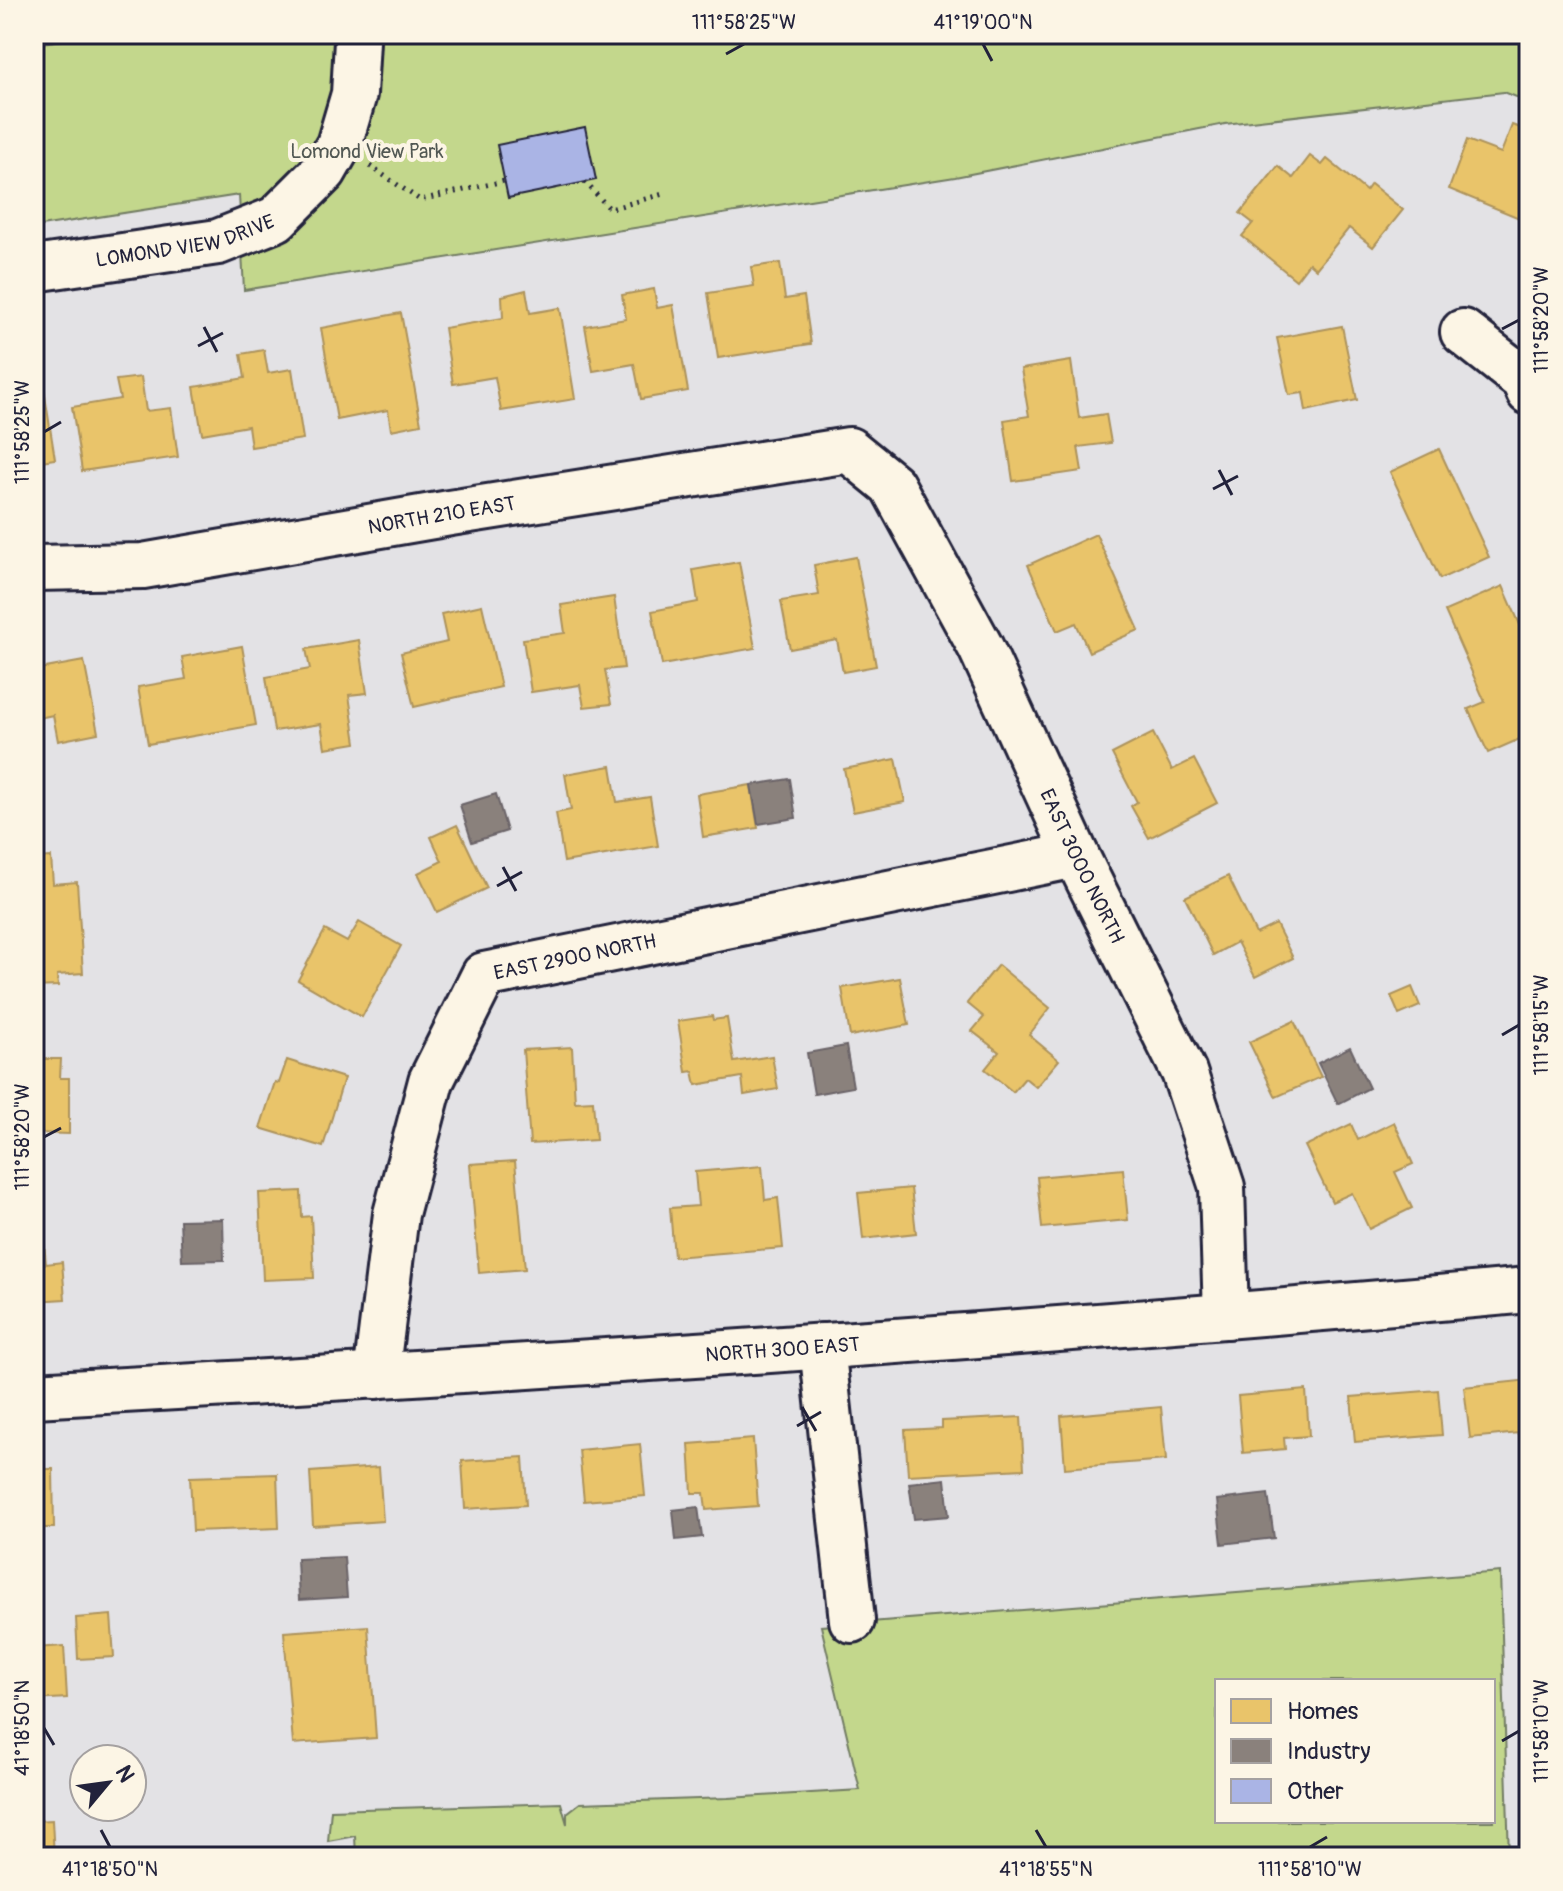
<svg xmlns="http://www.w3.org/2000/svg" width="1563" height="1891" font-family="Pangolin,sans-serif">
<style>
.green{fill:#c3d78c;stroke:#727c64;stroke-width:2;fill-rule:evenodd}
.homes{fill:#e9c46a;stroke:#ad935c;stroke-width:2}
.industry{fill:#8a817c;stroke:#6b6468;stroke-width:2}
.building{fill:#aab4e5;stroke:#22223b;stroke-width:2}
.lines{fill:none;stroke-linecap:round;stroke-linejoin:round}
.minor-casing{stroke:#22223b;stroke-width:50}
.path{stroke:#22223b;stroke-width:5;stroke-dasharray:2 6;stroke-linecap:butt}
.minor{stroke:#fcf5e5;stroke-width:44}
.ticks{fill:none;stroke:#22223b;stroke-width:3}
.labels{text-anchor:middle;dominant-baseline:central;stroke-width:8;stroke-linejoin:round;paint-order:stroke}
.park-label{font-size:20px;fill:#525853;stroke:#fcf5e5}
.street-label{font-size:20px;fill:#22223b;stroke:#fcf5e5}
.neatline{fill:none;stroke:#22223b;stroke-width:3}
.ticks-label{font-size:20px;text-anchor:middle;fill:#22223b}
</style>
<rect width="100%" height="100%" fill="#e3e2e5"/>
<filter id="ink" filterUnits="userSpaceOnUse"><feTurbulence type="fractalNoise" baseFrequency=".0125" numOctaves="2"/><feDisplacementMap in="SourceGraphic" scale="16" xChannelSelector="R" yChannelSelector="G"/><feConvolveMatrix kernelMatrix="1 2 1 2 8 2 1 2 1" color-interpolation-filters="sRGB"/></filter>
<g filter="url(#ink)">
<!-- green -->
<g class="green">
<path d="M107 34H251L259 44 265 43 267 34H1529V102L1504 92 1225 124 955 177 244 290 239 195 34 227V44Z"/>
<path d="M1500 1572 1509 1857H356L355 1836 328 1841 331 1810 561 1803 567 1824V1813L580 1803 728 1798 860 1790 821 1626ZM1217 1681H1493V1821H1217Z"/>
</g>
<!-- homes -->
<g class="homes">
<path d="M1512 125 1529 131V222L1449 189 1467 140 1501 153Z"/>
<path d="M1310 156 1322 165 1327 159 1366 191 1371 184 1403 210 1373 247 1349 228 1316 269 1309 263 1296 280 1242 236 1253 223 1240 213 1278 166 1293 178Z"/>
<path d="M780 263 785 299 804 296 811 344 718 358 708 293 754 286 751 267Z"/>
<path d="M654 289 657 308 673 305 688 391 641 399 634 364 593 371 585 326 626 319 622 295Z"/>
<path d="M526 290 530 313 560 308 575 399 501 411 495 377 453 384 444 328 503 318 502 296Z"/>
<path d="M401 313 421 424 391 430 388 410 337 420 321 328Z"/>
<path d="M1342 326 1357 400 1306 411 1303 393 1289 395 1277 338Z"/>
<path d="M264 350 268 373 292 369 303 439 251 447 248 426 202 434 194 387 245 378 241 354Z"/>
<path d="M1071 361 1079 418 1106 414 1111 443 1078 447 1082 471 1013 481 1004 420 1029 416 1021 369Z"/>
<path d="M40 364 55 459 34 462V365Z"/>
<path d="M141 377 146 411 171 408 178 457 82 471 72 407 120 399 116 380Z"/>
<path d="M1439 449 1489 557 1440 579 1390 472Z"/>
<path d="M1096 534 1139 630 1089 652 1076 623 1057 631 1028 565Z"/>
<path d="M856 557 876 666 843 672 837 640 790 649 781 601 819 595 814 565Z"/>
<path d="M739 562 755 648 662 665 652 611 698 602 693 570Z"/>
<path d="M1503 586 1529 645V735L1488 753 1468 709 1485 702 1445 611Z"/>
<path d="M614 597 624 668 605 670 611 704 584 707 580 685 531 692 523 639 565 633 561 605Z"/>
<path d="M482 605 501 687 414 707 401 653 447 642 441 614Z"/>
<path d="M359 640 367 693 349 695 356 743 325 748 321 724 274 731 266 677 310 669 306 649Z"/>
<path d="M242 646 256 725 148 744 138 687 186 679 182 657Z"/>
<path d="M84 661 98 733 58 741 53 715 34 719V670Z"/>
<path d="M1153 733 1172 770 1194 759 1217 803 1149 838 1131 806 1137 802 1112 754Z"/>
<path d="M896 759 905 802 853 812 844 769Z"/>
<path d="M611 766 617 802 650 797 658 846 564 862 556 813 571 810 565 774Z"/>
<path d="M751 785 758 828 703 837 697 794Z"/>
<path d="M457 825 487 888 437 912 418 873 442 861 431 837Z"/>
<path d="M51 857 53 884 77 882 83 973 57 975 58 986 34 987V858Z"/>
<path d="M1228 876 1256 934 1276 924 1293 958 1255 977 1237 942 1213 955 1185 897Z"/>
<path d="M359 922 401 946 362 1017 298 980 325 930 347 942Z"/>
<path d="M998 965 1050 1008 1029 1035 1059 1060 1036 1087 1025 1078 1013 1092 985 1069 999 1052 972 1031 984 1017 967 1003Z"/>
<path d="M900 978 909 1025 850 1036 842 988Z"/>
<path d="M1412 987 1420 1006 1399 1015 1391 996Z"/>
<path d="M712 1016 713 1020 727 1018 734 1062 772 1056 778 1089 744 1095 742 1077 696 1085 693 1071 686 1072 678 1021Z"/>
<path d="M1294 1021 1321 1077 1276 1097 1249 1042Z"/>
<path d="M572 1047 575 1102 593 1101 596 1140 530 1144 523 1050Z"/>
<path d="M34 1059H61L60 1078H69V1134L34 1133Z"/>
<path d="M287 1060 344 1078 323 1147 260 1128 275 1082 279 1083Z"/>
<path d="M1394 1122 1413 1164 1395 1172 1412 1208 1369 1229 1352 1193 1332 1202 1305 1146 1351 1124 1358 1140Z"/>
<path d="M515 1161 525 1269 479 1273 470 1164Z"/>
<path d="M762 1166 765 1200 778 1198 783 1248 674 1257 670 1208 698 1206 695 1172Z"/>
<path d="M1123 1169 1128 1220 1042 1228 1037 1177Z"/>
<path d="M911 1188 916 1233 863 1239 858 1193Z"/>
<path d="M301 1191 302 1217 311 1216 314 1278 263 1280 259 1193Z"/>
<path d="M34 1220H42L46 1264 62 1262 65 1299 34 1301Z"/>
<path d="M1529 1380V1432L1470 1438 1464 1387Z"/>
<path d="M1306 1390 1309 1436 1284 1438 1285 1449 1243 1453 1238 1396Z"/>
<path d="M1438 1390 1442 1435 1355 1442 1351 1397Z"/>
<path d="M1161 1407 1166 1460 1065 1468 1061 1416Z"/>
<path d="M1021 1417 1024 1469 908 1475 905 1430 942 1428V1421Z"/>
<path d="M753 1439 758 1506 706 1510 704 1493H692L689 1444Z"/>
<path d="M640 1444 645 1496 584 1501 579 1450Z"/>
<path d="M523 1457 526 1505 465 1509 462 1461Z"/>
<path d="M379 1467 383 1521 313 1526 310 1472Z"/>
<path d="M34 1469H53L54 1528H34Z"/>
<path d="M277 1474 279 1528 193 1531 190 1477Z"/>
<path d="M111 1615 114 1657 78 1659 76 1618Z"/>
<path d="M368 1626 376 1738 293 1744 284 1632Z"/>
<path d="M64 1646 67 1698 34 1700V1648Z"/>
<path d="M52 1820 54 1857H34V1821Z"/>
</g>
<!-- industry -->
<g class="industry">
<path d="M790 779 796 818 758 824 751 785Z"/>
<path d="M496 794 507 831 472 842 460 805Z"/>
<path d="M846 1046 853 1087 814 1094 807 1053Z"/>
<path d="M1350 1047 1369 1088 1338 1104 1318 1063Z"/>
<path d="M223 1219 224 1260 182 1261 180 1220Z"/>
<path d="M945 1479 949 1516 914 1519 909 1483Z"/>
<path d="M1268 1494 1274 1538 1222 1544 1217 1500Z"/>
<path d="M698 1507 702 1537 676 1540 673 1510Z"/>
<path d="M344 1557 347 1597 299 1600 297 1559Z"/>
</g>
<!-- building -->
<path class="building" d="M585 127 596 180 508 198 497 145Z"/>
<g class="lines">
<!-- minor casing -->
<g class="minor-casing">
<g id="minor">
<path id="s1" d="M34 269 218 242 276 219 324 171 339 145 354 94 357 41"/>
<path d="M1463 332 1524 380 1529 392"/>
<path id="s2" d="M34 568 143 566 450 513 849 450 892 485 981 648 1076 855 1184 1072 1222 1187 1226 1316"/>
<path d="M822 1346 852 1620"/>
<path id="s3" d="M376 1376 396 1214 431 1081 484 975 1076 855"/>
<path id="s4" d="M34 1395C533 1368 1031 1335 1529 1290"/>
</g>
</g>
<!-- path -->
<g class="path">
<path d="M1526 34 1529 40"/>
<path d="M370 166 420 200 504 181"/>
<path d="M585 182 610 209 663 194"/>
</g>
<!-- minor -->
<use href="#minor" class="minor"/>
</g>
</g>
<!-- ticks -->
<path class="ticks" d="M983 44 992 61M726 54 744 44M204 327 217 352M1502 329 1519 320M198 346 223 333M44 432 61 422M1219 470 1232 495M1213 489 1238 476M503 867 516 891M497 886 522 872M1502 1035 1519 1025M44 1137 61 1128M802 1407 816 1431M797 1426 821 1412M44 1728 54 1745M1502 1741 1519 1731M101 1830 110 1847M1036 1830 1046 1847M1310 1847 1327 1837"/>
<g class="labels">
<!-- park labels -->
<g class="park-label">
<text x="367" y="151">Lomond View Park</text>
</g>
<!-- street labels -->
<g class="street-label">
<text stroke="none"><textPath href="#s1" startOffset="154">LOMOND VIEW DRIVE</textPath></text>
<text stroke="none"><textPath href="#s2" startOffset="412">NORTH 210 EAST</textPath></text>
<text stroke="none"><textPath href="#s2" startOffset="1306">EAST 3000 NORTH</textPath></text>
<text stroke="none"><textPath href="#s3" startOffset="512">EAST 2900 NORTH</textPath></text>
<text stroke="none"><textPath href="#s4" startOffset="750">NORTH 300 EAST</textPath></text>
</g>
</g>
<!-- margin -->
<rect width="1563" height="1891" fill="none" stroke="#fcf5e5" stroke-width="88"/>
<!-- legend -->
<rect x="1215" y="1679" width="280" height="144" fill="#fcf5e5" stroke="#a5a1a1" stroke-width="2"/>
<rect x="1231" y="1699" width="40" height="24" fill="#e9c46a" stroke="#a5a1a1" stroke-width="2"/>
<text x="1287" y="1719" font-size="24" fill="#22223b">Homes</text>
<rect x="1231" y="1739" width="40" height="24" fill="#8a817c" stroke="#a5a1a1" stroke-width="2"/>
<text x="1287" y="1759" font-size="24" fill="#22223b">Industry</text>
<rect x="1231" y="1779" width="40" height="24" fill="#aab4e5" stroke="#a5a1a1" stroke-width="2"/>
<text x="1287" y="1799" font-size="24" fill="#22223b">Other</text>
<!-- north arrow -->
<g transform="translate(108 1783) rotate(61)"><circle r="38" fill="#fcf5e5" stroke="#a5a1a1" stroke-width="2"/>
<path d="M0-6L14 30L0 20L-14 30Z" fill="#22223b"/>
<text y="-12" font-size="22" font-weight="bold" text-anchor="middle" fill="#22223b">N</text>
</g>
<rect x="44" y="44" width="1475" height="1803" class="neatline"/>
<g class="ticks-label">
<text x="744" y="29">111°58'25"W</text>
<text x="983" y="29">41°19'00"N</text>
<text transform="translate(1541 320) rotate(-90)" y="7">111°58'20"W</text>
<text transform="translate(22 432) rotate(-90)" y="7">111°58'25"W</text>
<text transform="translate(1541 1025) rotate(-90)" y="7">111°58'15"W</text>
<text transform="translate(22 1137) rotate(-90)" y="7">111°58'20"W</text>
<text transform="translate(22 1728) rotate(-90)" y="7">41°18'50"N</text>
<text transform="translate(1541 1731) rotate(-90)" y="7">111°58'10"W</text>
<text x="110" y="1876">41°18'50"N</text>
<text x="1046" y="1876">41°18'55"N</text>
<text x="1310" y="1876">111°58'10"W</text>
</g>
</svg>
